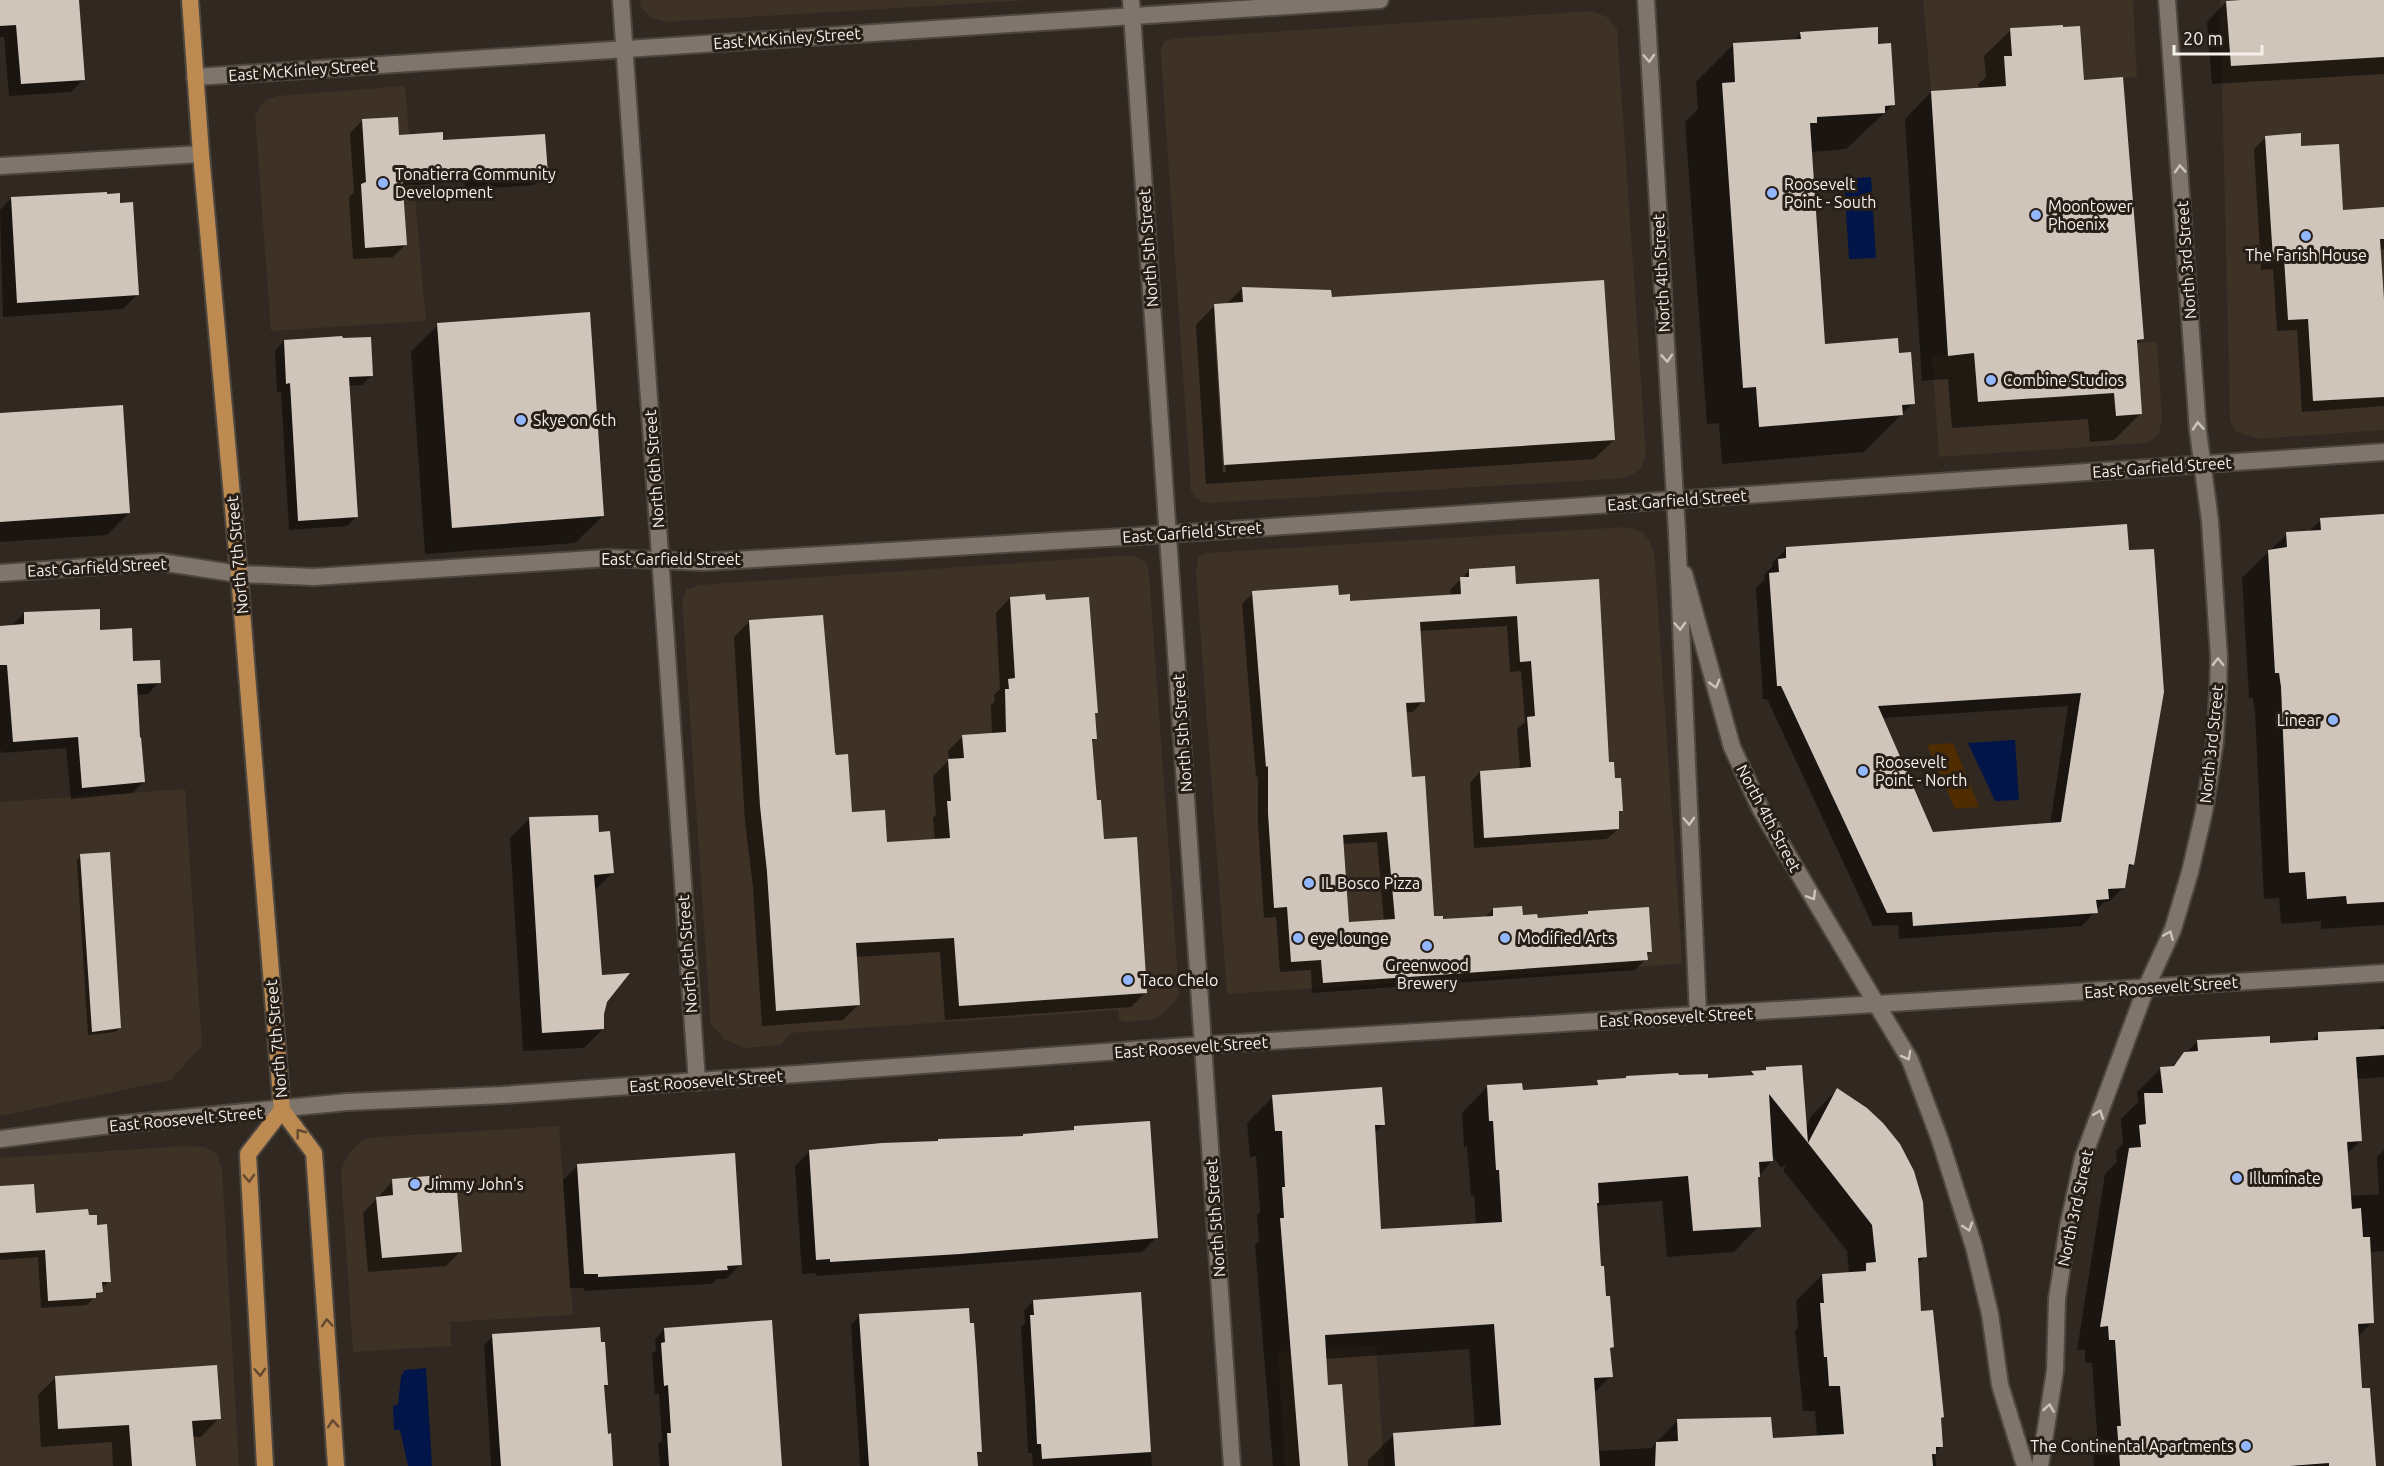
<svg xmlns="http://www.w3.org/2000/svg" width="2384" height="1466" font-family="Ubuntu,sans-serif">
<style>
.built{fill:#3e3125}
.green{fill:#502d00}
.water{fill:#011548}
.shadow{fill:#0007;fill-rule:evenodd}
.building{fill:#d0c5bb;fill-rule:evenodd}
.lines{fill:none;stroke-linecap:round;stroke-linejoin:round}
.minor-casing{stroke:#4e4740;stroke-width:20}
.tertiary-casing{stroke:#4e4740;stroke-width:20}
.primary-casing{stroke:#4e4740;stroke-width:20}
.minor{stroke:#7f756c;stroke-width:16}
.tertiary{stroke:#7f756c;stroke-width:16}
.primary{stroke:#bd8a52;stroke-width:16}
.oneway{stroke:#ccc5bf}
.oneway2{stroke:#634a2f}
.poi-dot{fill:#92b7fd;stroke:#271f17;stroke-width:2}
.labels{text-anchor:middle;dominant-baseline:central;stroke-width:6;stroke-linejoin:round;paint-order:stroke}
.street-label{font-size:16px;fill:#f6f0eb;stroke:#271f17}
.poi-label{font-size:16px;fill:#f6f0eb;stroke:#271f17;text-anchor:start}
</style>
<rect width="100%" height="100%" fill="#312921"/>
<!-- built -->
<g class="built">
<path d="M640 0H1029L665 22 651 18 641 7Z"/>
<path d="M1923 0H2133L2137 77 1931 91Z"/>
<path d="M2220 0H2384V430L2258 439 2237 432 2230 421Z"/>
<path d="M1592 11 1607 17 1617 29 1646 455 1641 469 1626 478 1210 503 1202 502 1195 497 1191 491 1161 56V48L1165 41 1178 38Z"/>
<path d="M405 86 426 321 271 331 255 116 260 106 267 99 277 96Z"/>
<path d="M2157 342 2162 419 2159 433 2151 441 2145 443 1939 457 1932 356Z"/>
<path d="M1626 527 1642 532 1649 540 1654 551 1682 958 1680 964 1227 994 1196 572 1199 556 1207 553Z"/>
<path d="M1133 555 1146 562 1149 573 1179 993 1174 1003 1157 1018 1148 1020 1124 1022 1119 1019 1118 1010 790 1033 781 1045 745 1048 725 1040 711 1024 710 1015 682 599 687 589 700 585Z"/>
<path d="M185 789 202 1045 171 1080 0 1116V802Z"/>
<path d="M559 1126 573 1315 450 1322 451 1346 353 1352 341 1174 344 1162 352 1150 364 1139 378 1137Z"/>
<path d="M184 1146 205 1147 217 1154 222 1168 239 1466H0V1158Z"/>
<path d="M1376 1346 1384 1466H1285L1278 1352Z"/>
</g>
<!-- green -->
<path class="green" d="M1953 743 1979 807 1955 809 1927 745Z"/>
<!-- water -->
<g class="water">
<path d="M1871 177 1876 258 1849 259 1844 179Z"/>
<path d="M2015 740 2019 800 1995 801 1968 743Z"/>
<path d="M426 1368 432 1466H408L400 1430H394L393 1406 398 1405 401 1376 405 1370Z"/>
</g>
<!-- shadow -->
<g class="shadow">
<path d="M0 0H79L84 79 71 92 9 96 4 37H0Z"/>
<path d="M2265 0H2384V74L2212 84 2207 22 2226 2Z"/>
<path d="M2062 29 2082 82 2142 339 2136 345 2140 414 2114 440 2090 442 2088 419 1952 428 1948 379 1922 381 1905 119 1931 92 1979 89 1978 84 1986 77 1984 56 2011 30Z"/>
<path d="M1801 33 1877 45 1893 105 1846 149 1811 152 1823 345 1898 354 1913 403 1864 452 1722 464 1719 423 1707 424 1685 122 1698 109 1696 82 1733 45 1793 41Z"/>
<path d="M362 121 398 136 442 142 546 173 534 185 465 190 464 181 401 186 405 245 393 257 353 259 349 197 354 192 350 133Z"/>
<path d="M2266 137 2300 148 2342 211 2384 208V249L2379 250 2384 323V406L2302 412 2297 330 2277 331 2273 269 2261 270 2254 149Z"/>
<path d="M11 199 137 295 123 309 3 317 0 210Z"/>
<path d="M1242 288 1331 299 1614 440 1594 459 1206 484 1196 325 1215 305H1226ZM1214 321H1217L1226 472 1223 473Z"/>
<path d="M438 325 603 516 575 543 425 554 411 352Z"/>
<path d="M284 341 372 375 362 385 348 386 356 517 347 526 289 530 281 392H277L275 351Z"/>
<path d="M0 415 129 513 107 535 0 542Z"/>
<path d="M2384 516V925L2321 929V921L2281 924 2279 898 2264 899 2255 714 2253 698H2249L2242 578 2287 534 2308 532 2321 520Z"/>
<path d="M2125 526 2133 864 2126 871 2124 887 2110 901 2104 902 2082 926 1899 939 1898 925 1873 926 1767 699H1763L1756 588 1765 579 1764 575 1773 566 1772 563 1786 549ZM2068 706 2050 825 1932 834 1882 718Z"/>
<path d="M1470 570 1515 585 1607 764 1622 810 1617 814 1618 829 1607 839 1474 848 1470 783 1480 772 1520 769 1517 729 1525 722 1521 671 1510 672 1507 626 1419 631 1423 701 1413 712H1406L1410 778 1433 918 1441 920 1484 918 1493 909 1536 919 1585 916 1588 912 1651 951 1646 956V959L1635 970 1312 993 1311 970 1280 972 1276 917 1264 918 1258 824V776L1256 777 1242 604 1253 593 1337 597 1349 603 1451 596 1450 590ZM1377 842 1384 921 1347 923 1342 844Z"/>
<path d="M1010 598 1096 712 1094 715 1095 738 1091 743 1095 802 1102 841 1146 992 1131 1007 945 1020 940 952 855 957 858 1005 843 1020 762 1026 753 888 745 821 734 637 749 622 834 753 850 814 886 844 935 840 933 818 936 815 933 776 949 760 948 751 963 736 992 734 991 705 995 701 994 695 1000 689 996 613Z"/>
<path d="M24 613 99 631 132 662 159 682 148 694 136 695 138 739 144 782 132 793 71 799 66 748 2 753 0 750V627L12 625Z"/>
<path d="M529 819 612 873 594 891 600 977 605 1002 602 1014 603 1029 584 1048 523 1051 510 838Z"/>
<path d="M81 855 120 1028 115 1032 88 1035 77 860Z"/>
<path d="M2381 1026H2384V1077L2356 1079 2360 1141 2346 1155 2349 1196 2379 1194 2377 1157 2384 1150V1251L2369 1252 2372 1322 2357 1338 2361 1390 2374 1466H2094L2093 1452 2098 1447 2092 1363H2085V1350H2077L2105 1174 2117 1162 2116 1151 2123 1144 2121 1119 2138 1102 2137 1092 2161 1068 2171 1067 2198 1041 2269 1045 2310 1042 2319 1034 2377 1031Z"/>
<path d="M1766 1069 1805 1128 1812 1115 1837 1090 1925 1256 1917 1265 1920 1312 1937 1368H1939L1943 1416 1939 1420 1942 1446 1935 1452 1936 1466H1368V1460L1394 1435 1475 1429 1469 1349 1325 1359 1327 1386 1346 1466H1273L1255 1245 1259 1242 1257 1215 1260 1212 1256 1156 1250 1157 1247 1123 1273 1097 1383 1124 1374 1134 1380 1231 1476 1225 1474 1195 1471 1196 1467 1146 1464 1147 1462 1113 1487 1087 1521 1091 1593 1087 1598 1082 1677 1077 1707 1079 1748 1077 1752 1073 1763 1072ZM1772 1155 1781 1168 1787 1163 1783 1170 1847 1251 1849 1274 1822 1275 1796 1301 1798 1327 1795 1331 1803 1411H1815L1817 1437 1771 1439 1677 1421 1651 1448 1598 1451 1594 1393 1611 1376 1609 1350 1612 1347 1600 1268 1595 1206 1662 1201 1667 1257 1734 1252 1759 1226 1756 1179 1772 1161Z"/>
<path d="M1075 1128 1157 1237 1142 1252 859 1273 816 1276V1273L802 1274 795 1166 810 1151 1022 1137 1071 1132Z"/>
<path d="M577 1166 741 1264 726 1279H716L712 1284 584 1291V1288H570L563 1180Z"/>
<path d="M393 1181 441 1193 461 1251 446 1266 368 1272 363 1213Z"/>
<path d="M0 1188 34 1214 87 1217 96 1226 109 1281 87 1305 41 1308 38 1257 0 1260Z"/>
<path d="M1140 1293 1152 1466H1033L1032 1453H1028L1026 1412 1021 1326 1025 1323 1024 1311 1033 1301Z"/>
<path d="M860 1315 980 1451 977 1455V1466H860L851 1325Z"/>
<path d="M665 1329 781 1466H660L658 1444 662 1440 659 1394H655L652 1354 656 1350 655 1339Z"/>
<path d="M493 1336 607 1384 603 1388 606 1435 612 1466H491L484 1345Z"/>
<path d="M56 1377 219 1418 201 1437H192L194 1466H113L112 1442 41 1447 38 1395Z"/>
</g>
<!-- building -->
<g class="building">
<path d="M0 0H79L85 80 21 84 16 25 0 26Z"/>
<path d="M2241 0H2384V57L2231 66 2226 1Z"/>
<path d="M2063 25V27L2080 26 2084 80 2123 77 2144 339 2137 340 2142 414 2116 416 2114 393 1978 402 1974 353 1948 356 1931 91 2006 86 2004 56H2012L2010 28Z"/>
<path d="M1878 27V44L1891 43 1895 105 1885 106V113L1817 117V123H1810L1825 344 1898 338 1899 353 1911 352 1915 404 1902 405 1903 415 1759 427 1756 387 1743 388 1722 83 1735 82 1733 43 1801 39 1800 32Z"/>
<path d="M398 117 399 135 443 132V140L545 134 548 174 476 178V170L402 175 407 245 365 248 361 184 366 182 362 119Z"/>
<path d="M2301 133V146L2339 144 2343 210 2384 207V239H2380L2384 300V397L2313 401 2308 319 2288 320 2284 258 2273 259 2265 136Z"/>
<path d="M107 192V194L120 193V203L133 202 139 295 17 303 11 197Z"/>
<path d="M1604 280 1615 440 1224 465 1214 304 1243 302 1242 287 1331 290 1332 297Z"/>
<path d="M590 312 604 516 452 528 437 323Z"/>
<path d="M342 336 343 338 371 337 373 376 349 377 358 517 298 521 290 383 286 384 284 340Z"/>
<path d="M123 405 130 513 0 522V413Z"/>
<path d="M2384 514V902L2347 904 2346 896 2307 899 2305 872 2289 873 2281 687 2279 673H2275L2268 550 2287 547 2286 532 2321 530 2320 518Z"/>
<path d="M2127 524 2129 550 2154 549 2164 692 2134 865 2129 864 2125 888 2108 889 2109 899 2096 900 2098 913 1913 926 1912 912 1887 913 1781 686H1777L1769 573 1779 572 1778 559 1786 558V547ZM2081 693 2061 822 1933 832 1878 706Z"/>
<path d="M1515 566 1516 584 1599 579 1609 762H1614L1615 778H1621L1623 811H1619V829L1484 838 1480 771 1531 767 1527 717 1535 716 1531 661 1520 662 1517 616 1420 622 1425 702 1406 703 1412 777 1425 776 1434 916H1443V919L1493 916V908L1522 906 1523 915 1537 914 1538 918 1588 914V911L1649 907 1652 952H1647L1648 960 1323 983 1321 960 1291 962 1287 907 1274 908 1268 813V766L1266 767 1252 591 1338 585 1339 595 1350 594V601L1461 594 1460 577H1469V569ZM1387 832 1395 919 1349 922 1343 835Z"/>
<path d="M1045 594 1046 600 1089 597 1098 713H1095L1097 739H1092L1097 800H1101L1104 839 1137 837 1147 993 959 1006 954 938 856 943 860 1005 776 1011 767 872 760 806 749 620 823 615 835 752 836 755 848 754 852 812 885 810 887 842 950 838 947 801H951L948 759 964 758 962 735 1006 732 1005 689H1009L1008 679 1015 678 1010 597Z"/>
<path d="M100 609V630L132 628 133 661 160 660 161 683 137 684 140 738 141 737 145 782 82 788 78 737 13 742 7 665H0V626L24 624V612Z"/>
<path d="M598 815 599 832 610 831 614 873 594 875 602 975 630 973 607 1002 604 1014V1029L542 1033 529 817Z"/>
<path d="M110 852 121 1028 92 1032 80 854Z"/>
<path d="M2384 1029V1055L2356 1057 2362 1141 2347 1142 2352 1209 2361 1208 2363 1237H2370L2374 1323 2358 1324 2362 1388H2370L2376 1466H2329V1463L2289 1466H2120L2117 1426H2121L2115 1340H2109L2108 1326 2100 1327 2129 1148 2141 1147 2139 1125 2146 1124 2144 1093H2163L2160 1067 2174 1066 2184 1052 2198 1051 2197 1040 2270 1036V1043L2318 1040V1032Z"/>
<path d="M1802 1065 1808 1143 1769 1094 1773 1161 1759 1162 1760 1177H1758L1761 1227 1693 1231 1688 1176 1598 1183 1599 1203H1597L1601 1266H1604L1606 1296H1610L1614 1347 1610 1348 1613 1377 1594 1378 1600 1466H1395L1393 1433 1501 1425 1494 1324 1325 1335 1328 1385 1342 1384 1348 1466H1300L1280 1218H1284L1282 1187H1285L1282 1131H1275L1272 1095 1382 1087 1385 1125H1375L1381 1229 1502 1222 1499 1170H1496L1493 1121H1489L1487 1085 1522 1083 1523 1090 1598 1085 1597 1080 1626 1078V1076L1678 1073 1679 1075 1708 1074V1078L1754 1075 1751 1071 1766 1070V1067Z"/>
<path d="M1837 1088 1867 1108 1883 1123 1900 1144 1914 1171 1923 1202 1927 1257 1918 1258 1921 1311 1933 1310 1944 1417 1941 1418 1943 1447H1936V1454H1932L1933 1466H1655L1656 1442 1678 1441 1677 1419 1771 1417 1773 1438 1844 1434 1840 1386H1829L1827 1357H1824L1820 1303H1824L1822 1274 1866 1271V1263L1876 1262 1872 1225 1808 1143Z"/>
<path d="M1150 1121 1158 1238 960 1254 830 1262V1259L816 1260 809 1150 882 1143 938 1141V1139L1023 1136V1134L1074 1130V1126Z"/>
<path d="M735 1153 742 1265 727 1266 728 1270 598 1277V1274H584L577 1164Z"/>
<path d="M441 1175 442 1192 457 1190 462 1252 382 1258 376 1197 393 1195 392 1179Z"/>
<path d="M34 1184 36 1213 88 1209 89 1215H97V1225L107 1224 111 1282H102L103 1292 96 1293V1298L48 1301 45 1250 0 1253V1186Z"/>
<path d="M1141 1292 1151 1452 1042 1459 1041 1444H1037L1035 1402 1030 1315H1034L1033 1300Z"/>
<path d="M969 1308 970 1323H974L977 1365 982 1452H977L978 1466H869L859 1314Z"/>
<path d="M772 1320 782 1466H669L667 1433H671L668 1385 664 1386 661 1343 665 1342 664 1328Z"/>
<path d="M600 1327 601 1342H605L608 1385H604L608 1434 611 1433 613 1466H501L492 1334Z"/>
<path d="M217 1365 221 1419 192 1421 196 1466H132L129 1425 58 1429 55 1376Z"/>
</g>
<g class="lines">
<!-- minor casing -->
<g class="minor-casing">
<g id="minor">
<path d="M621 0 697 1082"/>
<path d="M1131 0 1232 1466"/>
<path d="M1646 0 1677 533 1698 1015"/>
<path d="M195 77 1380 0"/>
<path d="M0 166 201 154"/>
<path d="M0 573 160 562 239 574 314 577 608 558 703 562 1123 537 2384 452"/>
<path d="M1684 574 1732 747 1761 810 1877 1005"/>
<path d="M2146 988 2173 929 2190 872 2204 812 2215 742 2218 693 2219 657 2210 521 2198 431 2167 0"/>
</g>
</g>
<!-- tertiary casing -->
<g class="tertiary-casing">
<g id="tertiary">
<path d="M1877 1005 1910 1060 1940 1140 1974 1247 1990 1314 2000 1385 2025 1466"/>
<path d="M0 1139 102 1126 347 1102 503 1095 1203 1045 2384 973"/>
<path d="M2040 1466 2055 1371 2057 1299 2068 1227 2083 1158 2146 988"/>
</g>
</g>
<!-- primary casing -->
<g class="primary-casing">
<g id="primary">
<path d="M190 0 201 154 239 574 282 1110 314 1153 336 1466"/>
<path d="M265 1466 248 1154 282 1110"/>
</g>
</g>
<!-- minor -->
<use href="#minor" class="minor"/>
<!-- tertiary -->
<use href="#tertiary" class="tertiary"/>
<!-- primary -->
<use href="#primary" class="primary"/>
</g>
<!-- one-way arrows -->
<defs><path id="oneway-chevron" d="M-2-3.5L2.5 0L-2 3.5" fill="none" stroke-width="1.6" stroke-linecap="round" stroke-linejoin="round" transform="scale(1.5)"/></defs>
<g class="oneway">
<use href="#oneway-chevron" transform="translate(1649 58) rotate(87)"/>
<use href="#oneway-chevron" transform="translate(2180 169) rotate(-94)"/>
<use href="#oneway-chevron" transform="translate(1667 358) rotate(86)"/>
<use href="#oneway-chevron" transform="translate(2198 426) rotate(-94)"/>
<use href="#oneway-chevron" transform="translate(1680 626) rotate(87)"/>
<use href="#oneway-chevron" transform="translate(2218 662) rotate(-91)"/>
<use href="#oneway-chevron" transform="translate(1715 684) rotate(75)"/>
<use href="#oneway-chevron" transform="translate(1689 821) rotate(87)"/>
<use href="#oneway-chevron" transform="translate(1812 896) rotate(59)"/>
<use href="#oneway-chevron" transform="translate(2169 935) rotate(-67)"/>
<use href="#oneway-chevron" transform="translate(1907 1056) rotate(61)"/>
<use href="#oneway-chevron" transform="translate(2099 1114) rotate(-70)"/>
<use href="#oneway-chevron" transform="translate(1968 1227) rotate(72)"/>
<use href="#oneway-chevron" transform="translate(2049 1408) rotate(-81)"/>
</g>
<g class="oneway2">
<use href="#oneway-chevron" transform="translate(300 1133) rotate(-127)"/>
<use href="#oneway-chevron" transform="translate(249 1178) rotate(87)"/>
<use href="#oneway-chevron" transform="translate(327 1323) rotate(-94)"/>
<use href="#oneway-chevron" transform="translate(260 1372) rotate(87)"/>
<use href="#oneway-chevron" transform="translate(333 1424) rotate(-94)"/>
</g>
<!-- markers -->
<g class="poi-dot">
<circle cx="383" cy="183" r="6"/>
<circle cx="1772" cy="193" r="6"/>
<circle cx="2036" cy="215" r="6"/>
<circle cx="2306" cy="236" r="6"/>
<circle cx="1991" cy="380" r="6"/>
<circle cx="521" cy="420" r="6"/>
<circle cx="2333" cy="720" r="6"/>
<circle cx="1863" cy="771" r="6"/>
<circle cx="1309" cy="883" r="6"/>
<circle cx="1298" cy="938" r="6"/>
<circle cx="1505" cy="938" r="6"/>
<circle cx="1427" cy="946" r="6"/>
<circle cx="1128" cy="980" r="6"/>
<circle cx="2237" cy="1178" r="6"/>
<circle cx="415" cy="1184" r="6"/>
<circle cx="2246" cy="1446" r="6"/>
</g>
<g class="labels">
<!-- street labels -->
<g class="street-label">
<text transform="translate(787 38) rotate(-4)">East McKinley Street</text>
<text transform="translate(302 70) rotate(-4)">East McKinley Street</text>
<text transform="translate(1148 248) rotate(-94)">North 5th Street</text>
<text transform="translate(2186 260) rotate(-94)">North 3rd Street</text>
<text transform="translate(1661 273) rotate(-93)">North 4th Street</text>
<text transform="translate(2162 467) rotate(-4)">East Garfield Street</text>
<text transform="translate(654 469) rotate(-94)">North 6th Street</text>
<text transform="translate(1677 500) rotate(-4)">East Garfield Street</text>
<text transform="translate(1192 532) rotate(-4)">East Garfield Street</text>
<text transform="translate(237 555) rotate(-95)">North 7th Street</text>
<text x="671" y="559">East Garfield Street</text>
<text transform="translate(97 567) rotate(-3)">East Garfield Street</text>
<text transform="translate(1182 733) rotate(-94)">North 5th Street</text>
<text transform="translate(2211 744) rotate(-84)">North 3rd Street</text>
<text transform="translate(1769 818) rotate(62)">North 4th Street</text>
<text transform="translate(687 954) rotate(-94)">North 6th Street</text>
<text transform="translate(2161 987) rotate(-4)">East Roosevelt Street</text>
<text transform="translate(1676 1017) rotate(-3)">East Roosevelt Street</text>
<text transform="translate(276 1039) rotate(-95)">North 7th Street</text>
<text transform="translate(1191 1047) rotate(-4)">East Roosevelt Street</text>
<text transform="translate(706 1081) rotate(-4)">East Roosevelt Street</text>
<text transform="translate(186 1119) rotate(-5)">East Roosevelt Street</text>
<text transform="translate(2075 1208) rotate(-78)">North 3rd Street</text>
<text transform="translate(1215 1218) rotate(-94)">North 5th Street</text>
</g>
<!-- poi labels -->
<g class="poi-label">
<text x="395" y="174">Tonatierra Community<tspan x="395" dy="18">Development</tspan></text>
<text x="1784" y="184">Roosevelt<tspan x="1784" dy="18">Point - South</tspan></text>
<text x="2048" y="206">Moontower<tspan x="2048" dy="18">Phoenix</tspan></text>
<text x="2306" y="255" text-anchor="middle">The Farish House</text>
<text x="2003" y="380">Combine Studios</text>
<text x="533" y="420">Skye on 6th</text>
<text x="2321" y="720" text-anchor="end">Linear</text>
<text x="1875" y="762">Roosevelt<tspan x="1875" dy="18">Point - North</tspan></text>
<text x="1321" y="883">IL Bosco Pizza</text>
<text x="1310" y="938">eye lounge</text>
<text x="1517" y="938">Modified Arts</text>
<text x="1427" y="965" text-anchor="middle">Greenwood<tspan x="1427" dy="18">Brewery</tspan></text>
<text x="1140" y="980">Taco Chelo</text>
<text x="2249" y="1178">Illuminate</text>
<text x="427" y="1184">Jimmy John's</text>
<text x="2234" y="1446" text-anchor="end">The Continental Apartments</text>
</g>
</g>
<!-- scale -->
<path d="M2174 45v9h88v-9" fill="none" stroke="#f6f0eb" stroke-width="3"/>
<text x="2183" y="45" font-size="18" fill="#f6f0eb" stroke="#271f17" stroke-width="4.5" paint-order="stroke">20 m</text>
</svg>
